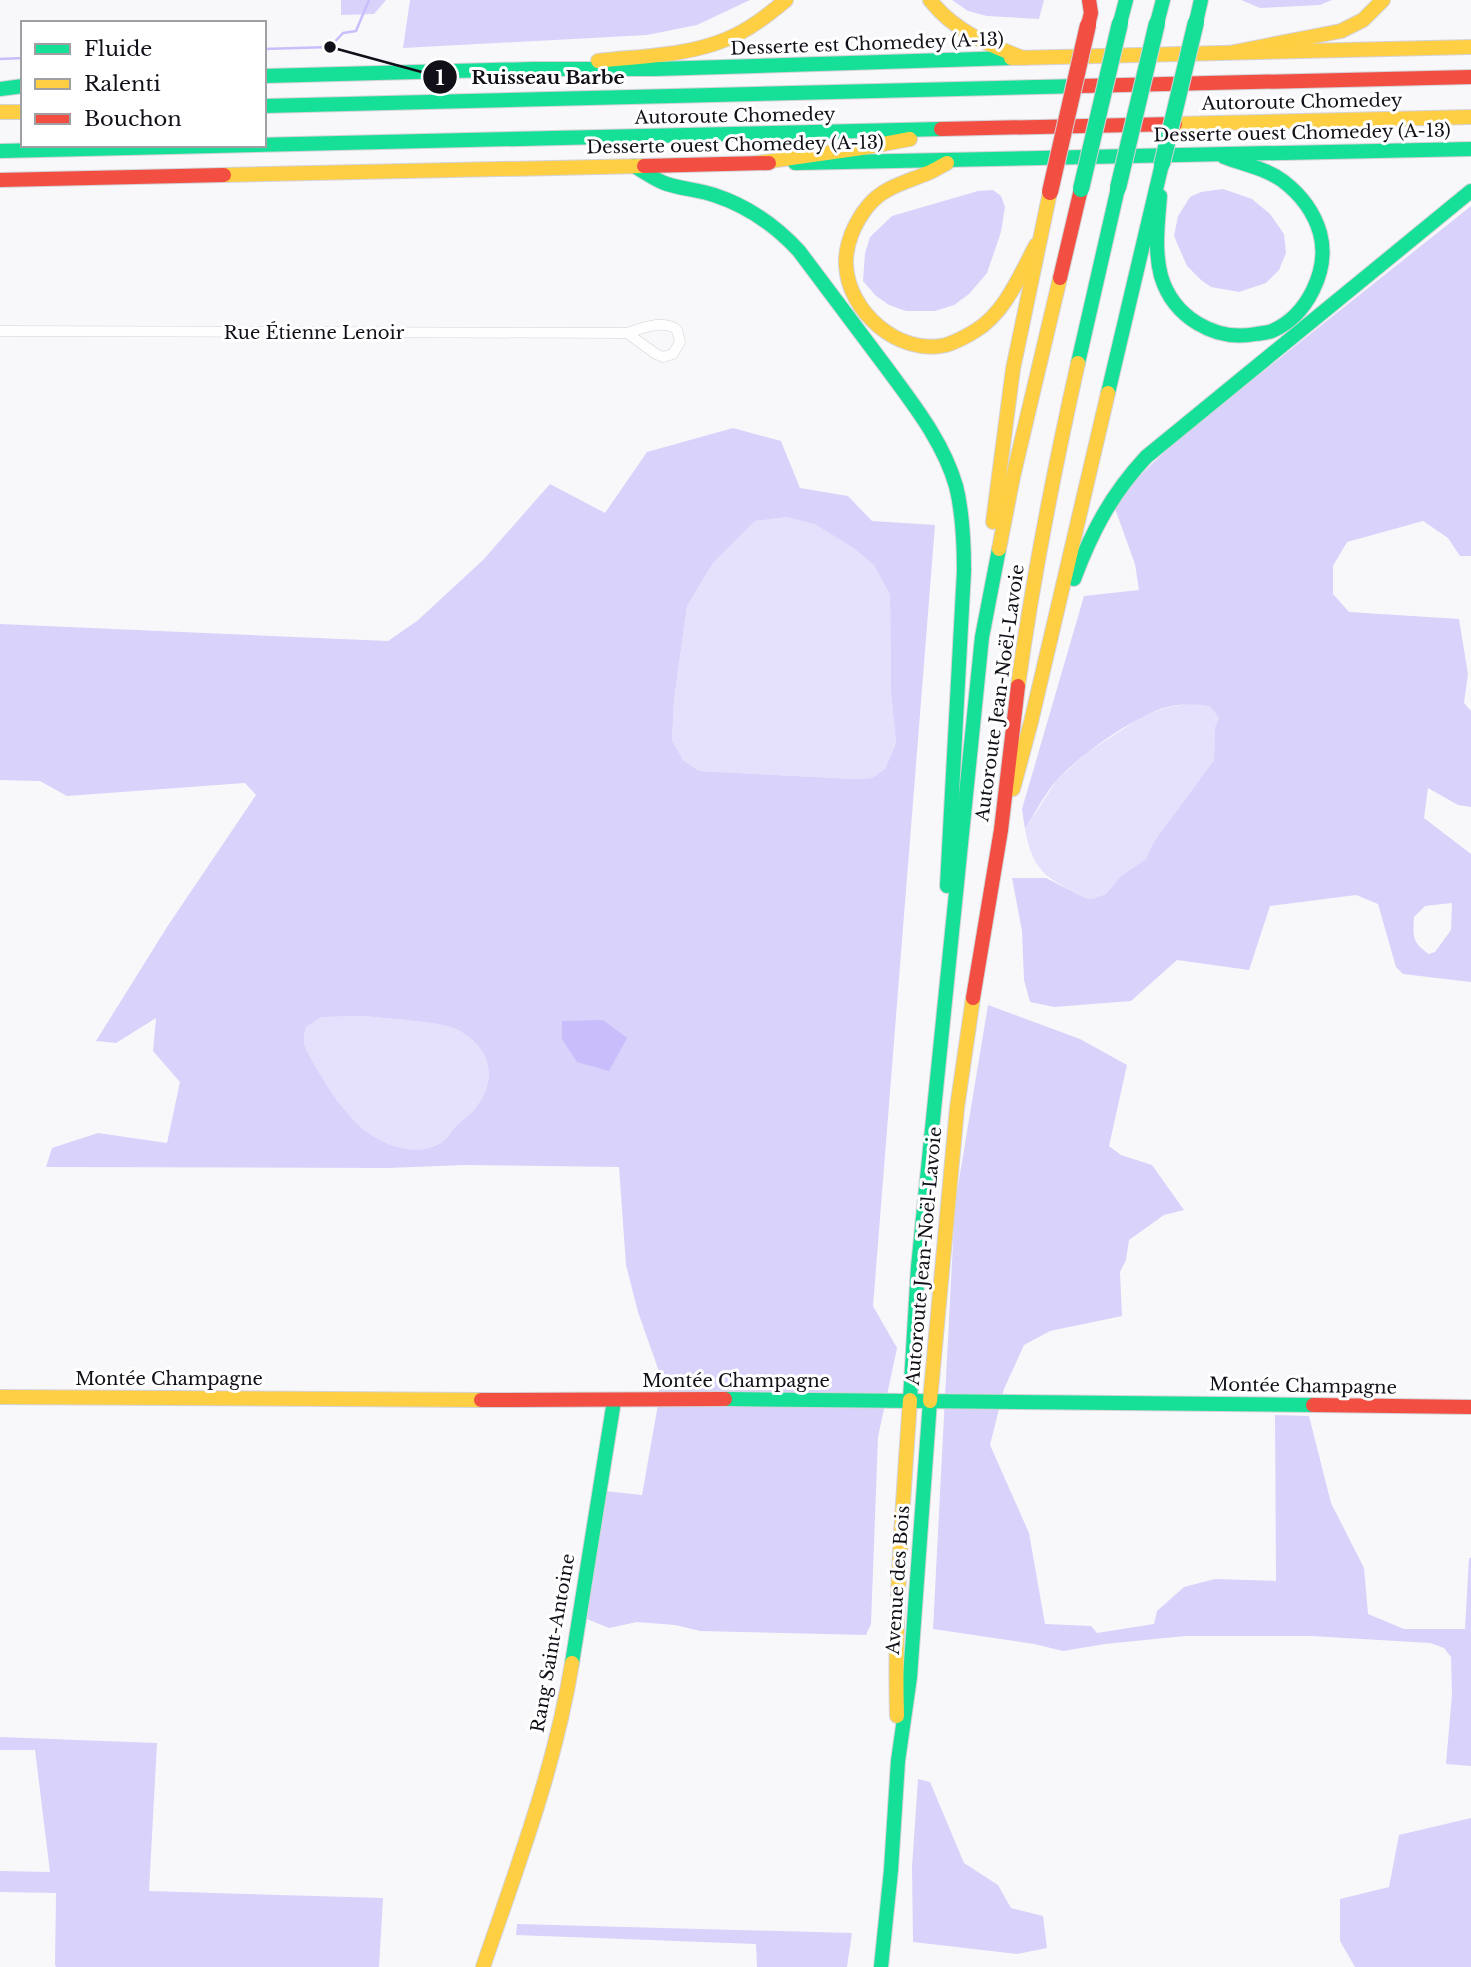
<svg xmlns="http://www.w3.org/2000/svg" width="1471" height="1967" font-family="'Libre Baskerville',serif">
<style>
.green{fill:#e5e1fc}
.forest{fill:#d9d2fa;fill-rule:evenodd}
.water{fill:#c9bdfc}
.lines{fill:none;stroke-linecap:round;stroke-linejoin:round}
.stream{stroke:#c9bdfc;stroke-width:2.5}
.street-casing{stroke:#d3d2d8;stroke-width:11}
.fast-casing{stroke:#d3d2d8;stroke-width:16}
.slow-casing{stroke:#d3d2d8;stroke-width:16}
.jam-casing{stroke:#d3d2d8;stroke-width:16}
.street{stroke:#fefefe;stroke-width:10}
.fast{stroke:#16e098;stroke-width:14}
.slow{stroke:#ffcf43;stroke-width:14}
.jam{stroke:#f24e42;stroke-width:14}
.fast-bridge-casing{stroke:#d3d2d8;stroke-width:18;stroke-linecap:butt}
.jam-bridge-casing{stroke:#d3d2d8;stroke-width:18;stroke-linecap:butt}
.fast-bridge{stroke:#16e098;stroke-width:16}
.jam-bridge{stroke:#f24e42;stroke-width:16}
.labels{text-anchor:middle;dominant-baseline:central;stroke-width:6;stroke-linejoin:round;paint-order:stroke}
.street-label{font-size:18px;fill:#111018;stroke:#fff}
.leader{fill:none;stroke:#111018;stroke-width:2.5}
.callout-dot{fill:#111018;stroke:#fff;stroke-width:2.5}
.mark-label{font-size:21px;text-anchor:middle;font-weight:bold;fill:#fff}
.callout-label{font-size:19px;text-anchor:middle;font-weight:bold;fill:#111018;stroke:#fff;stroke-width:6;stroke-linejoin:round;paint-order:stroke}
</style>
<rect width="100%" height="100%" fill="#f8f8fb"/>
<!-- green -->
<g class="green">
<path d="M787 517 815 523 852 547 874 565 890 595 891 693 896 743 885 769 872 778 853 779 699 771 683 760 672 742 674 700 687 606 713 563 755 521Z"/>
<path d="M1193 703 1210 705 1219 718 1215 727 1214 760 1153 843 1146 859 1121 876 1106 894 1092 899 1085 898C1048 878 1033 874 1025 829L1057 780 1088 752 1143 716 1168 707Z"/>
<path d="M365 1016C386 1019 445 1021 460 1031 493 1051 498 1081 473 1111 468 1116 462 1120 457 1125 451 1131 446 1141 439 1144 416 1157 383 1145 364 1130 355 1123 347 1112 339 1103 333 1096 305 1051 304 1043 303 1039 305 1032 306 1027L322 1017Z"/>
</g>
<!-- forest -->
<g class="forest">
<path d="M341 0H386L374 14 341 15Z"/>
<path d="M410 0H750L697 25 647 35 403 48Z"/>
<path d="M952 0H1044L1039 19 987 16 968 11Z"/>
<path d="M1241 0H1332L1320 5 1260 8Z"/>
<path d="M1223 189 1252 199 1270 214 1284 234 1286 253 1279 270 1266 283 1239 292 1211 287 1201 280 1187 266 1174 236 1178 216 1190 197 1201 192Z"/>
<path d="M993 190 1001 196 1005 207 1001 232 987 273 969 294 954 305 935 311H906L889 305 876 296 863 281 865 253 870 237 892 216 978 191Z"/>
<path d="M1471 206V556H1460L1448 538 1423 521 1347 542 1333 566V594L1349 612 1459 619 1468 674 1464 703 1471 711V807L1458 805 1428 788 1424 818 1471 854V982L1403 974 1396 967 1378 904 1356 895 1270 906 1249 970 1177 960 1131 1001 1054 1007 1030 1002 1024 980 1022 931 1012 878H1046L1085 898 1092 899 1106 894 1121 876 1146 859 1153 843 1214 760 1215 727 1219 718 1210 706C1196 704 1181 703 1167 707 1135 716 1081 754 1058 779 1045 793 1035 813 1025 829L1022 809 1084 596 1139 590 1135 564 1114 506C1135 478 1160 456 1186 433ZM1452 903 1451 930 1435 952 1429 954C1412 942 1413 937 1414 917L1425 906Z"/>
<path d="M733 428 781 441 800 488 848 496 872 521 935 525 873 1306 897 1348 878 1437 871 1624 866 1635 700 1631 675 1625 637 1622 609 1628 587 1619 605 1491 642 1495 659 1399V1388L662 1380 638 1312 626 1265 619 1167 465 1165 388 1168 46 1167 52 1148 98 1133 167 1143 180 1082 153 1051 156 1018 116 1043 96 1041 167 927 256 795 245 783 67 796 40 781 0 780V624L388 641 417 621 483 560 550 484 605 513 647 452ZM787 517 815 524 852 547 874 565 890 595 891 693 896 743 885 769 872 778 853 779 699 771 683 760 672 741 674 700 687 606 713 563 755 521ZM365 1016C386 1019 445 1021 460 1031 493 1051 498 1081 473 1111 468 1116 462 1120 457 1125 451 1131 446 1141 439 1144 416 1157 383 1145 364 1130 355 1123 347 1112 339 1103 333 1096 305 1051 304 1043 303 1039 305 1032 306 1027L322 1017Z"/>
<path d="M988 1005 1080 1039 1127 1065 1109 1146 1121 1155 1152 1165 1184 1210 1164 1215 1129 1240 1126 1260 1120 1272 1122 1316 1050 1331 1024 1345 1004 1389 990 1445 1029 1533 1045 1624 1091 1626 1097 1633 1154 1624 1157 1611 1184 1587 1215 1579 1276 1581 1275 1415 1309 1416 1331 1503 1364 1568 1368 1614 1404 1629H1465L1469 1558H1471V1766L1446 1764 1452 1694 1451 1657 1444 1648 1430 1643 1311 1636H1185L1105 1644 1063 1651 1034 1644 933 1629 955 1204Z"/>
<path d="M0 1737 157 1743 149 1891 383 1898 379 1967H56L55 1965 56 1893 0 1892V1871L50 1872 35 1750H0Z"/>
<path d="M918 1779 930 1782 964 1863 998 1885 1011 1908 1043 1916 1047 1948 1017 1954 913 1942 912 1867Z"/>
<path d="M1471 1818V1967H1355L1340 1941V1899L1389 1887 1399 1835Z"/>
<path d="M517 1924 852 1933 847 1967H757L756 1944 516 1935Z"/>
</g>
<!-- water -->
<path class="water" d="M603 1020 627 1038 609 1071 577 1062 562 1039V1021Z"/>
<g class="lines">
<!-- stream -->
<g class="stream">
<path d="M264 49 330 47 343 33 356 31 369 0"/>
<path d="M0 59 23 58"/>
</g>
<!-- street casing -->
<g class="street-casing">
<path id="street" d="M0 331 627 333C643 328 663 319 677 330L680 342 673 354 663 357 656 354 627 333"/>
</g>
<!-- fast casing -->
<g class="fast-casing">
<g id="fast">
<path d="M1196 22 1201 0"/>
<path d="M1120 23 1126 0"/>
<path d="M1157 23 1163 0"/>
<path d="M264 76 533 69H655L1011 58"/>
<path d="M0 89 23 86"/>
<path d="M264 106 1081 86"/>
<path d="M0 151 941 129"/>
<path d="M795 163 1471 149"/>
<path d="M634 166C645 172 655 180 667 184 683 189 699 190 714 195 748 206 775 225 799 251 828 290 857 328 886 367 913 404 943 441 956 486 963 514 964 543 964 571L947 886"/>
<path d="M1160 196C1158 222 1154 250 1161 276 1173 317 1215 342 1256 334 1261 333 1267 333 1272 331 1307 316 1330 270 1320 233 1314 212 1300 194 1283 181 1267 169 1243 164 1224 157"/>
<path d="M1078 363 1118 188"/>
<path d="M1108 393 1162 164"/>
<path d="M1074 579C1092 531 1111 495 1146 457L1471 191"/>
<path d="M725 1399 1313 1405"/>
<path d="M910 1400 918 1267 982 637 999 549"/>
<path d="M572 1663 614 1401"/>
<path d="M881 1967 891 1870 898 1761 910 1677 930 1401"/>
</g>
</g>
<!-- slow casing -->
<g class="slow-casing">
<g id="slow">
<path d="M930 0C954 31 987 44 1023 58"/>
<path d="M1234 52 1341 31 1363 20 1383 0"/>
<path d="M1011 58 1471 47"/>
<path d="M598 61C641 56 687 56 727 39 749 30 768 15 786 0"/>
<path d="M0 112H23"/>
<path d="M1175 124 1471 117"/>
<path d="M757 163 862 148 910 139"/>
<path d="M947 163C941 166 935 170 928 173 907 182 883 187 868 206 855 222 845 244 846 265 848 311 898 356 946 345 955 342 967 336 975 331 1005 313 1020 275 1036 245"/>
<path d="M224 175 644 166"/>
<path d="M993 522 1013 369 1050 192"/>
<path d="M999 549 1013 477 1060 278"/>
<path d="M1018 686C1033 577 1054 470 1078 363"/>
<path d="M1013 789 1031 722 1108 393"/>
<path d="M0 1397 481 1400"/>
<path d="M930 1401 957 1108 973 998"/>
<path d="M897 1716C894 1611 903 1505 910 1400"/>
<path d="M483 1967C517 1867 555 1768 572 1663"/>
</g>
</g>
<!-- jam casing -->
<g class="jam-casing">
<g id="jam">
<path d="M1088 25 1091 13 1089 0"/>
<path d="M1081 86 1471 77"/>
<path d="M941 129 1175 124"/>
<path d="M644 166 769 163"/>
<path d="M0 180 224 175"/>
<path d="M1060 278 1081 189"/>
<path d="M973 998 1001 830 1018 686"/>
<path d="M481 1400 725 1399"/>
<path d="M1313 1405 1471 1407"/>
</g>
</g>
<!-- street -->
<use href="#street" class="street"/>
<!-- fast -->
<use href="#fast" class="fast"/>
<!-- slow -->
<use href="#slow" class="slow"/>
<!-- jam -->
<use href="#jam" class="jam"/>
<!-- fast-bridge casing -->
<g class="fast-bridge-casing">
<g id="fast-bridge">
<path d="M1162 164 1196 22"/>
<path d="M1118 188 1157 23"/>
<path d="M1081 189 1120 23"/>
</g>
</g>
<!-- jam-bridge casing -->
<g class="jam-bridge-casing">
<path id="jam-bridge" d="M1050 192 1088 25"/>
</g>
<!-- fast-bridge -->
<use href="#fast-bridge" class="fast-bridge"/>
<!-- jam-bridge -->
<use href="#jam-bridge" class="jam-bridge"/>
</g>
<g class="labels">
<!-- street labels -->
<g class="street-label">
<text transform="translate(867 44) rotate(-2)">Desserte est Chomedey (A-13)</text>
<text transform="translate(1302 102) rotate(-1)">Autoroute Chomedey</text>
<text transform="translate(735 116) rotate(-1)">Autoroute Chomedey</text>
<text transform="translate(1302 133) rotate(-1)">Desserte ouest Chomedey (A-13)</text>
<text transform="translate(735 145) rotate(-1)">Desserte ouest Chomedey (A-13)</text>
<text x="314" y="333">Rue Étienne Lenoir</text>
<text transform="translate(1000 693) rotate(-82)">Autoroute Jean-Noël-Lavoie</text>
<text transform="translate(924 1256) rotate(-85)">Autoroute Jean-Noël-Lavoie</text>
<text x="169" y="1379">Montée Champagne</text>
<text x="736" y="1381">Montée Champagne</text>
<text transform="translate(1303 1386) rotate(1)">Montée Champagne</text>
<text transform="translate(898 1580) rotate(-86)">Avenue des Bois</text>
<text transform="translate(553 1643) rotate(-80)">Rang Saint-Antoine</text>
</g>
</g>
<!-- callouts -->
<path class="leader" d="M330 47L440 77"/>
<g class="callout-dot">
<circle cx="330" cy="47" r="7"/>
<circle cx="440" cy="77" r="18"/>
</g>
<g class="mark-label">
<text x="440" y="85">1</text>
</g>
<g class="callout-label">
<text x="548" y="84">Ruisseau Barbe</text>
</g>
<!-- legend -->
<rect x="21" y="21" width="245" height="126" fill="#ffffff" stroke="#a09fa3" stroke-width="2"/>
<rect x="35" y="44" width="35" height="10" fill="#16e098" stroke="#a09fa3" stroke-width="2"/>
<text x="84" y="56" font-size="21" fill="#111018">Fluide</text>
<rect x="35" y="79" width="35" height="10" fill="#ffcf43" stroke="#a09fa3" stroke-width="2"/>
<text x="84" y="91" font-size="21" fill="#111018">Ralenti</text>
<rect x="35" y="114" width="35" height="10" fill="#f24e42" stroke="#a09fa3" stroke-width="2"/>
<text x="84" y="126" font-size="21" fill="#111018">Bouchon</text>
</svg>
